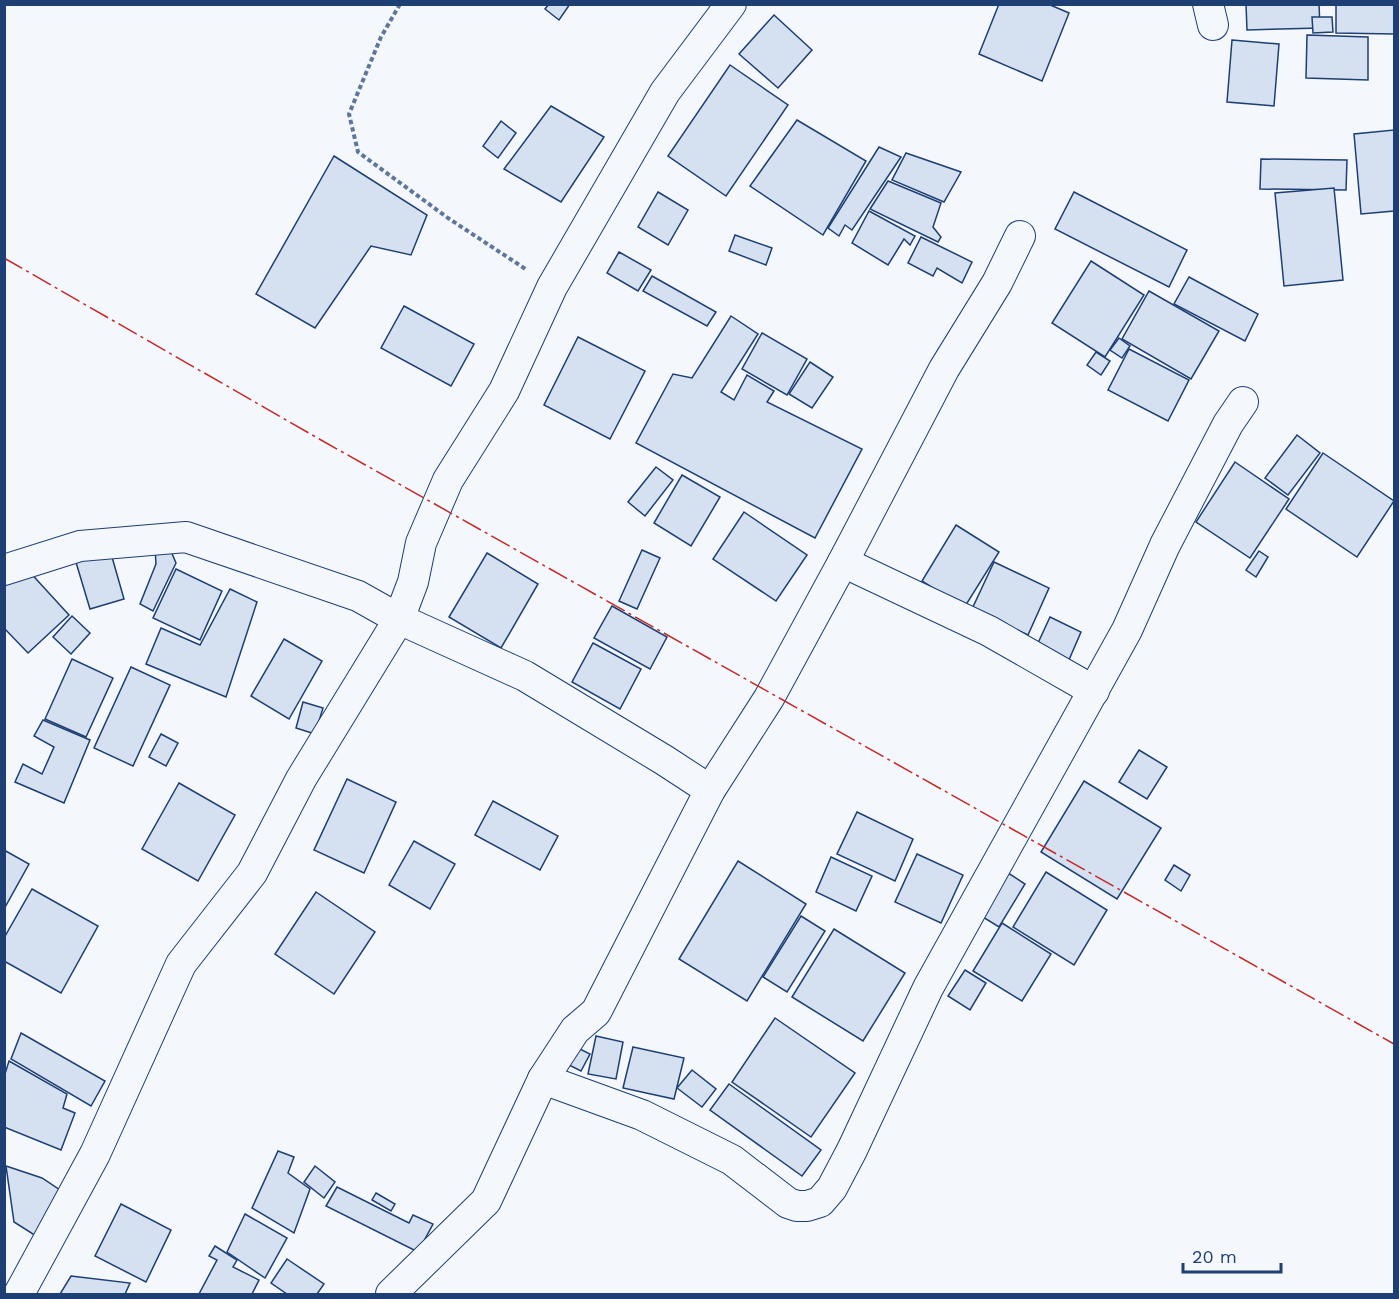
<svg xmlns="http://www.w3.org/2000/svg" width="1399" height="1299" font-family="'Work Sans',sans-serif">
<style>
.building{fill:#d5e0f0;stroke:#1d3f73;stroke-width:1.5}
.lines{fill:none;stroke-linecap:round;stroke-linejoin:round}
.minor-casing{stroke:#1d3f73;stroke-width:32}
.path{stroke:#5e769c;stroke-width:4;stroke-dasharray:4.5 3;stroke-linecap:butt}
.minor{stroke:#f4f7fb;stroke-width:30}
.power{stroke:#c62828;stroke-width:1.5;stroke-dasharray:21 4.5 3 4.5;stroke-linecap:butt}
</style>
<rect width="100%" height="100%" fill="#f4f7fb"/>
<!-- building -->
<g class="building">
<path d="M549 4H570L559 20 545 9Z"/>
<path d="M999 4H1048L1069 13 1042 81 979 54Z"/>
<path d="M1246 4H1319L1320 28 1247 30Z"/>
<path d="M1336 4H1394V34L1336 33Z"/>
<path d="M774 15 812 50 778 88 739 54Z"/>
<path d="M1312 17H1332L1333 32 1313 33Z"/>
<path d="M1307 35 1368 37V80L1306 78Z"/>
<path d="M1232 40 1279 44 1274 106 1227 102Z"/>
<path d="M730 65 788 105 726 196 668 156Z"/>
<path d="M551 106 604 137 561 202 504 169Z"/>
<path d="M797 120 866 161 823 235 750 186Z"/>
<path d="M501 121 516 133 498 158 483 146Z"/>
<path d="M1394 130V211L1361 214 1354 134Z"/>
<path d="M879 147 901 157 852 230 845 225 839 236 828 228Z"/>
<path d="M906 153 961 172 944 202 892 180Z"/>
<path d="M334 156 427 215 411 255 371 246 315 328 256 294Z"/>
<path d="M1261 159 1347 160 1346 190 1260 189Z"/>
<path d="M888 181 941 203 933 227 941 237 938 242 870 209Z"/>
<path d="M1334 188 1343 280 1284 286 1275 193Z"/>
<path d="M658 192 688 210 668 245 638 227Z"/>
<path d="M1074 192 1187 250 1169 287 1055 229Z"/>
<path d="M869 211 915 236 910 245 904 239 888 265 852 243Z"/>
<path d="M735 235 772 248 766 265 729 251Z"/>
<path d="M921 237 972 262 962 283 937 268 933 276 908 263Z"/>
<path d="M619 252 651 270 638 291 607 273Z"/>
<path d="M1091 261 1144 295 1105 357 1052 323Z"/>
<path d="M652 276 716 312 707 326 643 291Z"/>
<path d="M1189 277 1258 314 1245 341 1174 304Z"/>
<path d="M1149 291 1219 331 1191 379 1122 339Z"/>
<path d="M404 306 474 344 451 386 381 348Z"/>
<path d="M731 316 758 334 721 392 734 400 747 375 774 391 767 402 862 449 815 538 636 443 673 374 692 378Z"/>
<path d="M762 333 807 359 787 395 742 369Z"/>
<path d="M578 337 645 371 610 439 544 405Z"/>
<path d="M1119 338 1130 346 1122 358 1110 350Z"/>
<path d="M1129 349 1189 380 1168 421 1108 390Z"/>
<path d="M1096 352 1110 361 1101 375 1087 365Z"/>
<path d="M810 362 833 377 812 408 789 394Z"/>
<path d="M1297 435 1320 453 1288 495 1265 478Z"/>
<path d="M1323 453 1394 501 1357 557 1286 509Z"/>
<path d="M1235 462 1289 499 1250 558 1196 522Z"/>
<path d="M656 467 673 480 645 516 628 502Z"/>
<path d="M682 475 720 497 691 546 654 523Z"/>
<path d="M744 512 807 555 776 601 713 559Z"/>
<path d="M956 525 999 552 964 608 922 581Z"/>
<path d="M155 548 170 549 176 563 153 611 140 604 156 564Z"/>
<path d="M110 550 124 599 90 609 75 559Z"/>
<path d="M642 550 660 558 637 609 619 601Z"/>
<path d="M1259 551 1268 557 1256 577 1246 570Z"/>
<path d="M487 553 538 584 501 648 449 617Z"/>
<path d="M994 562 1049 588 1028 635 972 609Z"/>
<path d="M26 568 69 615 28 653 4 628V587Z"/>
<path d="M176 569 222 591 200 640 153 618Z"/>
<path d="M230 589 257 602 226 697 146 664 161 628 200 645Z"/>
<path d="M612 606 667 637 650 669 594 638Z"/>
<path d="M72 616 90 633 71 654 53 637Z"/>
<path d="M1050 617 1081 632 1065 669 1033 654Z"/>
<path d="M284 639 322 661 289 719 251 696Z"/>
<path d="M593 643 641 669 620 709 572 682Z"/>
<path d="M72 659 113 678 86 737 45 719Z"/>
<path d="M131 667 170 685 133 766 94 748Z"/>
<path d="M303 702 323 708 315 734 296 728Z"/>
<path d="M43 720 90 740 64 803 15 782 23 764 42 774 54 747 34 736Z"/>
<path d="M161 734 178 743 166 766 149 757Z"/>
<path d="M1139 750 1167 767 1147 799 1119 782Z"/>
<path d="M347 779 396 802 364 873 314 850Z"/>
<path d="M1084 781 1161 828 1117 899 1041 852Z"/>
<path d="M179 783 235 815 198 881 142 849Z"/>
<path d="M493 801 558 836 540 870 475 835Z"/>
<path d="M857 812 913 839 895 881 837 854Z"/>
<path d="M414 841 455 864 430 909 389 885Z"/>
<path d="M4 850 29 864 4 909Z"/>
<path d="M917 854 963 875 941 923 895 902Z"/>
<path d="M831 857 872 876 856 911 816 892Z"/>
<path d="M738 861 806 904 747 1001 679 959Z"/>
<path d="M1174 865 1190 875 1181 891 1165 880Z"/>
<path d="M1005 871 1025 884 999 927 978 914Z"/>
<path d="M1046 872 1107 910 1074 965 1013 927Z"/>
<path d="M32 889 98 926 61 993 4 961V938Z"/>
<path d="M316 892 375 932 334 994 275 954Z"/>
<path d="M801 916 825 931 787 992 763 977Z"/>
<path d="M1002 923 1051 954 1022 1001 973 971Z"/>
<path d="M834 929 905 973 863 1041 792 997Z"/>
<path d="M965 970 986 983 970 1010 948 996Z"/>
<path d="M775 1018 855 1073 811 1137 732 1082Z"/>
<path d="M21 1033 105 1081 91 1106 11 1059Z"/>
<path d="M596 1036 623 1042 616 1079 588 1074Z"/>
<path d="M574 1046 590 1054 581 1071 565 1063Z"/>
<path d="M633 1047 684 1058 674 1099 623 1088Z"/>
<path d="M9 1061 67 1094 63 1108 75 1113 61 1150 4 1127V1077Z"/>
<path d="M692 1070 716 1089 702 1107 677 1088Z"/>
<path d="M729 1084 821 1150 802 1176 710 1110Z"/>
<path d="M278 1151 294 1157 288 1173 310 1189 294 1233 252 1208Z"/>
<path d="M6 1166 42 1178 63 1192 36 1236 14 1222Z"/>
<path d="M315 1166 335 1182 324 1198 304 1182Z"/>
<path d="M337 1187 409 1223 413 1215 433 1224 418 1252 326 1206Z"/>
<path d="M376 1193 395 1204 391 1211 372 1200Z"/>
<path d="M121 1204 171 1230 146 1282 95 1256Z"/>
<path d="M245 1214 287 1238 265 1278 227 1252Z"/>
<path d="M215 1246 237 1260 233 1267 259 1280 252 1294H199L217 1260 209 1256Z"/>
<path d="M287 1259 324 1284 317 1294H287L271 1283Z"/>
<path d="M71 1276 130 1283 125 1294H60Z"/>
</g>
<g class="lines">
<!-- minor casing -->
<g class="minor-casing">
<g id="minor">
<path d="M1208 4 1213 25"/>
<path d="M843 562 989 631 1094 691"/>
<path d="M4 570 80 546 186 537 358 596 399 619 525 676 664 760 710 790"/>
<path d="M543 1079 642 1115 732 1160 788 1203 797 1206H807L820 1202 832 1188 852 1150 928 988 1127 630 1165 545 1228 424 1243 402"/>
<path d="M19 1294 95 1154 181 964 252 873 301 779 399 619 413 582 421 543 448 480 504 391 552 287 665 92 731 4"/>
<path d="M391 1294 486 1201 543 1079 575 1030 596 1012 710 790 769 698 843 562 944 369 997 283 1020 236"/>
</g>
</g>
<!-- path -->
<path class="path" d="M400 4 381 37 349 114 358 152 448 218 527 270"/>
<!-- minor -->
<use href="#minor" class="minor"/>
<!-- power -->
<path class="power" d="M4 258 321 440 1394 1044"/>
</g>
<!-- border -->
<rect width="1399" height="1299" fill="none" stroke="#1d3f73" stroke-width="12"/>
<!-- scale -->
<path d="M1183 1263v9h98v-9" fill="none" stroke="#1d3f73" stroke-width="3"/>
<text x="1192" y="1263" font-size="18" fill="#1d3f73" stroke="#f4f7fb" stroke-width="4.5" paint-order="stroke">20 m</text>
</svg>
